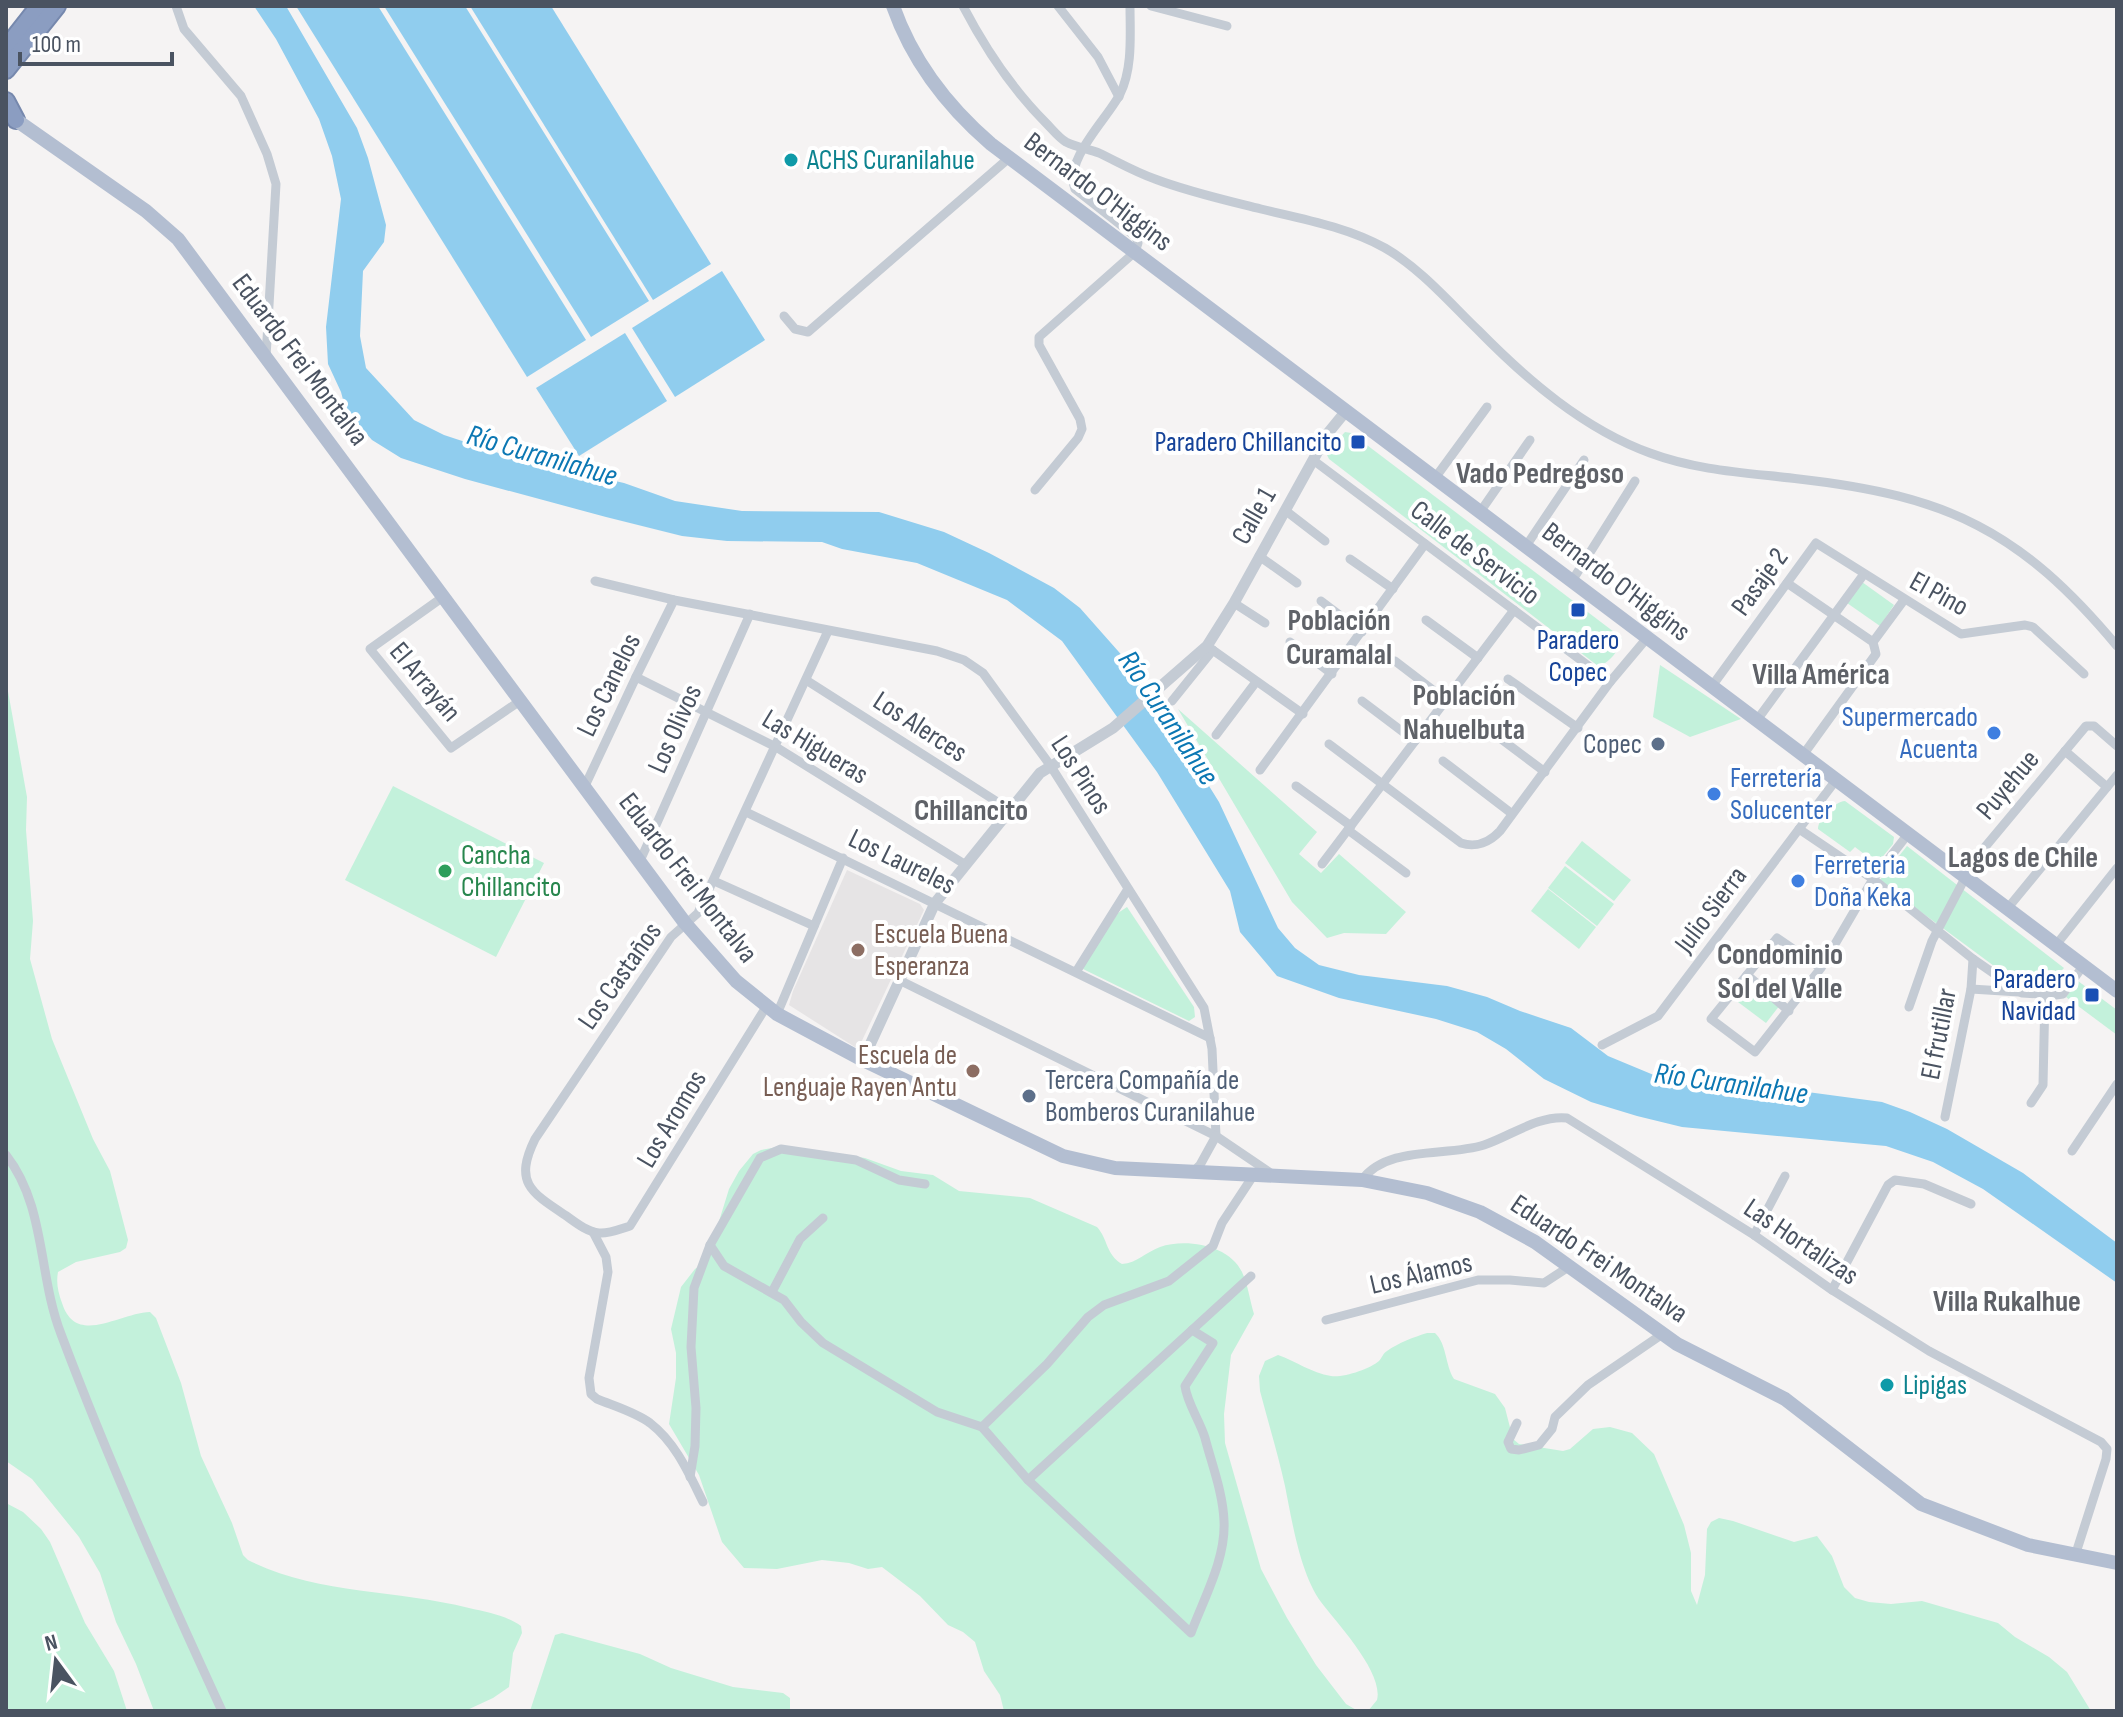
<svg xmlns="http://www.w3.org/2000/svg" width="2123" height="1717" font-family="'Sofia Sans Condensed',sans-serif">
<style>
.education{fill:#e6e4e5}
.green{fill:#c3f1db}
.water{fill:#90cdee}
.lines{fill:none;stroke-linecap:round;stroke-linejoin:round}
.motorway-casing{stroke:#7688ad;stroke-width:20}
.minor{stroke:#c4cbd4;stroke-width:9}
.tertiary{stroke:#c4cbd4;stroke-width:11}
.primary{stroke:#b3bed1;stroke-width:14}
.motorway{stroke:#8b9dc1;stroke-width:16}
.culture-dot{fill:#0f9aa8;stroke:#fff;stroke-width:3}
.transit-dot{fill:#1a4fb4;stroke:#fff;stroke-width:3}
.shop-dot{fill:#3f7fe0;stroke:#fff;stroke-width:3}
.service-dot{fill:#5c6f8a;stroke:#fff;stroke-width:3}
.leisure-dot{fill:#2e9e5b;stroke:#fff;stroke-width:3}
.education-dot{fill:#8d6e63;stroke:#fff;stroke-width:3}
.labels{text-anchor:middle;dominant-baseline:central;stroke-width:8;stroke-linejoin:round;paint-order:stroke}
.culture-label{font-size:28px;fill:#0d838f;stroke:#fff;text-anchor:start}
.street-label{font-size:28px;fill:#4a5361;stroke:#fff}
.transit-label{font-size:28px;fill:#164399;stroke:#fff;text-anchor:end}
.shop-label{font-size:28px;fill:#366cbe;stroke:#fff;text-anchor:start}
.service-label{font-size:28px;fill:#4e5e75;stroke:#fff;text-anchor:end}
.leisure-label{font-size:28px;fill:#27864d;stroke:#fff;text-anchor:start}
.education-label{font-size:28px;fill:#785e54;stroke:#fff;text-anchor:start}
.water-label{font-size:30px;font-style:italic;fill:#0b77b3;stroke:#fff}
.neighbourhood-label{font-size:30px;font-weight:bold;fill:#5f6268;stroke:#fff}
</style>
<rect width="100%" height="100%" fill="#f5f3f3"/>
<!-- education -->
<path class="education" d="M847 870 920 904 924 910 858 1049 789 1005 793 991Z"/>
<!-- green -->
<g class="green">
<path d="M1345 432 1351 433 1622 638C1621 648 1608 665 1598 666L1329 459 1326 453Z"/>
<path d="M1862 582 1894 605 1880 626 1847 603Z"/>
<path d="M1660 665 1741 719 1690 737 1653 717Z"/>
<path d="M6 680 27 797 26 830 33 921 30 959 52 1039 93 1139 110 1171 128 1240 126 1248 120 1252 76 1262 58 1272C56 1283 58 1292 62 1303 76 1347 119 1313 150 1312L156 1318 181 1383 201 1456 232 1523 243 1555 248 1560C317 1595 395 1589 469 1608 487 1612 505 1615 521 1626L522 1633 513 1653 509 1687 493 1698 465 1711H154L136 1664 116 1622 100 1573 79 1537 32 1479 6 1461Z"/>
<path d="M1178 709 1317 832 1299 854 1321 873 1339 854 1406 912 1386 934 1344 933 1327 938 1292 902Z"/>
<path d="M393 786 544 863 496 957 345 880Z"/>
<path d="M1845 801 1894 837 1893 844 1880 860H1872L1855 847 1850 852 1818 829C1818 819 1834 802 1845 801Z"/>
<path d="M1582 841 1631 880 1614 901 1565 863Z"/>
<path d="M1907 846 2064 968 2048 985 2013 980 1879 881Z"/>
<path d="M1565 866 1614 904 1597 926 1548 888Z"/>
<path d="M1548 889 1596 927 1579 949 1531 911Z"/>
<path d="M1127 907 1194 1007 1195 1017 1189 1021 1083 969 1086 961 1118 913Z"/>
<path d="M1749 981 1780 1005 1766 1023 1734 999Z"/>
<path d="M2078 981 2117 1010V1035L2066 997Z"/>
<path d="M783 1146 865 1158 901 1171 933 1175 959 1191 1030 1198 1097 1227C1108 1239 1106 1255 1122 1264 1137 1263 1146 1252 1160 1247 1186 1238 1229 1245 1242 1272 1248 1285 1250 1301 1254 1314L1231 1355 1224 1414 1225 1443 1261 1569 1287 1618 1316 1665 1346 1704 1358 1711H1004L1000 1695 984 1671 975 1642 963 1632 948 1625 920 1596 882 1567 868 1569 849 1563 822 1560 777 1569 744 1568 722 1542 699 1475 669 1424 676 1378V1353L671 1329 681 1287 695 1269 707 1260 729 1189 739 1171 753 1154 761 1150Z"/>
<path d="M1427 1333H1435C1447 1344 1445 1365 1454 1379L1495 1394 1505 1408 1513 1439 1519 1444 1563 1451 1570 1449 1593 1429 1610 1427 1632 1433 1654 1454 1684 1525 1691 1553V1591L1697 1605 1705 1575 1707 1529 1711 1522 1719 1518 1733 1521 1794 1542 1817 1536 1832 1556 1844 1587 1855 1598 1869 1602 1891 1604 1922 1601 1998 1623 2015 1637 2049 1657 2067 1672 2091 1711H1368L1377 1700C1384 1673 1337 1623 1321 1602 1300 1573 1292 1521 1285 1486 1278 1454 1268 1422 1260 1391L1259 1376 1265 1361 1278 1355C1296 1361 1311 1373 1331 1376 1343 1378 1370 1369 1379 1361 1382 1358 1383 1353 1387 1351 1398 1343 1414 1337 1427 1333Z"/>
<path d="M6 1503 23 1512 41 1529 50 1542 85 1623 114 1671 127 1711H6Z"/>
<path d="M562 1633 640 1654 671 1668 733 1687 783 1693 790 1698V1711H530L555 1635Z"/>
</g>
<!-- water -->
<g class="water">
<path d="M254 6H286L357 128 368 158 386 225 384 242 363 271 360 336 366 368 414 420 444 435 514 458 624 483 675 501 742 511 879 512 944 532 989 553 1054 588 1080 608 1141 677 1219 802 1278 928 1295 948 1319 965 1359 975 1447 986 1487 997 1520 1011 1571 1028 1608 1056 1673 1083 1719 1090 1800 1091 1882 1102 1910 1112 1947 1129 2023 1173 2117 1243V1283L1983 1189 1933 1162 1886 1146 1682 1127 1637 1116 1591 1102 1544 1079 1506 1049 1477 1032 1436 1019 1339 998 1277 976 1240 932 1230 891 1157 772 1062 641 1007 600 917 563 842 549 822 542 727 541 682 536 606 517 465 479 401 458 372 440 346 411 341 392 328 364 326 327 341 199 332 156 319 119 276 39Z"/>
<path d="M296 6H378L586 340 527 377Z"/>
<path d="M384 6H465L649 301 591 337Z"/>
<path d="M470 6H551L711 264 653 300Z"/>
<path d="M722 271 765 340 675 397 632 328Z"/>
<path d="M625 333 667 401 579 456 536 388Z"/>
</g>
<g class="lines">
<!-- motorway casing -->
<g class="motorway-casing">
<g id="motorway">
<path d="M6 48 39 6"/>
<path d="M6 70 57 6"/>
<path d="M6 101 16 120"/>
</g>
</g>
<!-- minor -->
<g class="minor">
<path d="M176 6 184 29 241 96 267 154 276 184 266 357"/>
<path d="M963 6C986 50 1011 88 1046 123 1052 129 1059 138 1066 142 1076 147 1088 149 1099 153 1118 162 1135 172 1155 179 1189 192 1225 200 1261 209 1303 219 1347 227 1385 248 1421 269 1449 302 1478 330 1527 380 1584 429 1650 453 1698 471 1750 473 1799 479 1948 496 2020 530 2117 646"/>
<path d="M1058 6 1098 57 1119 97"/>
<path d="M1151 6 1227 26"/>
<path d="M784 316 795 329 808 332 1009 158"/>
<path d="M1313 460 1610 682"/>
<path d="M1435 478 1487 407"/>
<path d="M1035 490 1078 438 1082 429 1080 419 1039 345V337L1135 252 1138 243 1136 237 1075 189C1063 160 1108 118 1120 94 1133 68 1130 34 1130 6"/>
<path d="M1286 511 1325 541"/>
<path d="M1480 512 1530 440"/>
<path d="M1526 546 1584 460"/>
<path d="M1259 556 1297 583"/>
<path d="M1350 559 1393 589"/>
<path d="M595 581 674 600 937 651 964 660 983 673 1050 765 1204 1008 1212 1049 1216 1136"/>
<path d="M1572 581 1635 481"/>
<path d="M1787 583 1873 642"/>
<path d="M443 597 370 649 451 748 520 701"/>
<path d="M1321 601 1362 632"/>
<path d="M1234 603 1265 623"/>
<path d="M1426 620 1478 658"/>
<path d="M1290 642 1332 674"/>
<path d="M1207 646 1303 714"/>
<path d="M1395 661 1446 700"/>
<path d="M636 677 776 747 966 865"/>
<path d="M1508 679 1578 728"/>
<path d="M806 680 1010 810"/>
<path d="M1712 686 1816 543 1961 634 2025 625 2033 627 2084 674"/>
<path d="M1172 701 1213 650"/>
<path d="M1362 701 1415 741"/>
<path d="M1757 720 1864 574"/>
<path d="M1477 721 1545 772"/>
<path d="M1216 735 1256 682"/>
<path d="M1329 744 1461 843C1476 848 1490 842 1500 831L1610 682 1647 638"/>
<path d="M2065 751 2107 787"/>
<path d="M1803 755 1876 654 1873 642 1904 600"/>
<path d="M1443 761 1511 813"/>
<path d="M1260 770 1425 544"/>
<path d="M1296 786 1351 826"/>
<path d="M584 788 636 677 674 600"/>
<path d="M746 812 1210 1038"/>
<path d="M1799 829 1873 879 1973 959 2022 993 2056 995 2063 994 2083 966"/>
<path d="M1348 830 1406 873"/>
<path d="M640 861 750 614"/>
<path d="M1322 864 1514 610"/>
<path d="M714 881 814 926"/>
<path d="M2007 909 2117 775"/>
<path d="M2056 945 2117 868"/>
<path d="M1821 968 1777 938 1711 1019 1755 1052 1821 968 1873 879 1908 834"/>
<path d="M1076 972 1128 889"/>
<path d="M1747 975 1789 1011"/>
<path d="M899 980 1216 1136 1272 1174"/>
<path d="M1971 989 2019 992"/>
<path d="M766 1007 630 1226C620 1229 609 1234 599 1233 587 1232 575 1222 565 1215 530 1192 514 1182 535 1139L671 937 698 913 828 631"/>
<path d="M1909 1007 1932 941 1975 859 2086 726H2094L2117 746"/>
<path d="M777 1014 843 858"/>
<path d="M1602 1045 1658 1016 1836 780"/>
<path d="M2031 1103 2043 1085 2045 994"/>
<path d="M1945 1117 1971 989 1973 959"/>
<path d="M2072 1151 2117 1084"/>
<path d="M6 1155C46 1206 38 1275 61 1334 109 1462 165 1587 222 1711"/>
<path d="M1192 1173 1200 1165 1216 1136"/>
<path d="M1362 1180C1387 1145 1447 1157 1484 1145 1511 1136 1538 1115 1567 1118L1754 1235 1832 1290 1929 1351 2101 1442 2107 1449 2106 1459 2075 1556"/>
<path d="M593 1232 606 1257 608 1272 589 1378 591 1394 597 1399C614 1406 635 1412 650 1423 676 1443 689 1474 703 1502"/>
<path d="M1754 1235 1785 1176"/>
<path d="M710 1245 724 1266 784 1300 801 1322 823 1343 937 1412 982 1427 1028 1480 1191 1633C1204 1598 1226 1559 1224 1521 1223 1493 1212 1465 1205 1438 1200 1421 1187 1403 1185 1386L1213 1343 1192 1330"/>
<path d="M1832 1290 1888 1185 1895 1180 1924 1184 1971 1204"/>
<path d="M772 1292 800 1239 823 1218"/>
<path d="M1326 1320 1478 1280H1510L1544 1283 1570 1266"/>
<path d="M1517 1423 1508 1442 1511 1449 1519 1450 1539 1445 1552 1429 1555 1417 1588 1385 1661 1335"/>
<path d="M982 1427 1047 1364 1088 1317 1104 1305 1169 1281 1213 1246 1222 1223 1255 1173"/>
<path d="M690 1477 695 1446 696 1408 691 1347 694 1288 710 1245 760 1158 781 1149 856 1160 899 1180 925 1184"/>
<path d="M1028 1480 1251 1276"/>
</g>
<!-- tertiary -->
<path class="tertiary" d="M863 1060 935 903 1040 773 1113 728 1207 646 1234 603 1328 433 1346 411"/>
<!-- primary -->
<g class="primary">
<path d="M893 6C912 60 948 107 991 144L2117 991"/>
<path d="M16 120 146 211 178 239 685 923 736 981 777 1014 863 1060 1063 1156 1115 1168 1362 1180 1427 1193 1480 1212 1535 1242 1677 1344 1785 1399 1921 1504 2028 1545 2117 1563"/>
</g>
<!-- motorway -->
<use href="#motorway" class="motorway"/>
</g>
<!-- markers -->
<g class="culture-dot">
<circle cx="791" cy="160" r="8"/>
<circle cx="1887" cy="1385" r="8"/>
</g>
<g class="transit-dot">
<rect x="1350" y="434" width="16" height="16" rx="4"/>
<rect x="1570" y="602" width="16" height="16" rx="4"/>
<rect x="2084" y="987" width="16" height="16" rx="4"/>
</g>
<g class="shop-dot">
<circle cx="1994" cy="733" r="8"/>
<circle cx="1714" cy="794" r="8"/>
<circle cx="1798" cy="881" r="8"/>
</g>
<g class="service-dot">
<circle cx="1658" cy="744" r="8"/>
<circle cx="1029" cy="1096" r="8"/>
</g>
<circle class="leisure-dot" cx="445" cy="871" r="8"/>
<g class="education-dot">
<circle cx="858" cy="950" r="8"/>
<circle cx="973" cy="1071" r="8"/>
</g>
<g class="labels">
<!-- culture labels -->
<g class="culture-label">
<text x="807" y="160">ACHS Curanilahue</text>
<text x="1903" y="1385">Lipigas</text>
</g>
<!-- street labels -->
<g class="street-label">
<text transform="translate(1098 192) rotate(37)">Bernardo O'Higgins</text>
<text transform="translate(300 360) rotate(53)">Eduardo Frei Montalva</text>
<text transform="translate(1254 516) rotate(-60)">Calle 1</text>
<text transform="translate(1475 553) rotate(37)">Calle de Servicio</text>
<text transform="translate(1616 582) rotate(37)">Bernardo O'Higgins</text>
<text transform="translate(1760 582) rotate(-54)">Pasaje 2</text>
<text transform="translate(1939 594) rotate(29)">El Pino</text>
<text transform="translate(425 682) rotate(50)">El Arrayán</text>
<text transform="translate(609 685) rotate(-64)">Los Canelos</text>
<text transform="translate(920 727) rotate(33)">Los Alerces</text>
<text transform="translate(675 729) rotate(-66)">Los Olivos</text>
<text transform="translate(815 747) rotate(31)">Las Higueras</text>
<text transform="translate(1081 775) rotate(57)">Los Pinos</text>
<text transform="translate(2008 785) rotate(-50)">Puyehue</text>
<text transform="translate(902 862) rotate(26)">Los Laureles</text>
<text transform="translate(688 878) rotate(52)">Eduardo Frei Montalva</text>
<text transform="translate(1711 910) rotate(-53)">Julio Sierra</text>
<text transform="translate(620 976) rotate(-55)">Los Castaños</text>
<text transform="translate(1939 1034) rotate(-79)">El frutillar</text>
<text transform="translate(672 1119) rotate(-59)">Los Aromos</text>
<text transform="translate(1801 1242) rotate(34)">Las Hortalizas</text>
<text transform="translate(1599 1259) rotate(34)">Eduardo Frei Montalva</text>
<text transform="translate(1421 1274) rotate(-13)">Los Álamos</text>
</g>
<!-- transit labels -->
<g class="transit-label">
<text x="1342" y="442">Paradero Chillancito</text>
<text x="1578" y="640" text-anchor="middle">Paradero<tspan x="1578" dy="32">Copec</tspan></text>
<text x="2076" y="979">Paradero<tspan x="2076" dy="32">Navidad</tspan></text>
</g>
<!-- shop labels -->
<g class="shop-label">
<text x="1978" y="717" text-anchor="end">Supermercado<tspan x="1978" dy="32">Acuenta</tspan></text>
<text x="1730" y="778">Ferretería<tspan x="1730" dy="32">Solucenter</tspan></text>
<text x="1814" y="865">Ferreteria<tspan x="1814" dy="32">Doña Keka</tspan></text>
</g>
<!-- service labels -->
<g class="service-label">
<text x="1642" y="744">Copec</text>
<text x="1045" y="1080" text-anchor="start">Tercera Compañía de<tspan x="1045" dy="32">Bomberos Curanilahue</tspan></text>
</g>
<!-- leisure labels -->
<g class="leisure-label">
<text x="461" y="855">Cancha<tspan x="461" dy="32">Chillancito</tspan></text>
</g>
<!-- education labels -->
<g class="education-label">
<text x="874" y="934">Escuela Buena<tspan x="874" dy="32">Esperanza</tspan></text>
<text x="957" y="1055" text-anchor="end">Escuela de<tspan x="957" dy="32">Lenguaje Rayen Antu</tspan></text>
</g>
<!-- water labels -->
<g class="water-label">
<text transform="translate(542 456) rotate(16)">Río Curanilahue</text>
<text transform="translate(1168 718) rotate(56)">Río Curanilahue</text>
<text transform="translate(1731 1084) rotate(8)">Río Curanilahue</text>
</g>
<!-- neighbourhood labels -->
<g class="neighbourhood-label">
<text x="1540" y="474">Vado Pedregoso</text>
<text x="1339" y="621">Población<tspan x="1339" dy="34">Curamalal</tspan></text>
<text x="1821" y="675">Villa América</text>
<text x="1464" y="696">Población<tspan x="1464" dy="34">Nahuelbuta</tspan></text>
<text x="971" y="811">Chillancito</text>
<text x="2023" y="858">Lagos de Chile</text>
<text x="1780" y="955">Condominio<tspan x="1780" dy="34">Sol del Valle</tspan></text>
<text x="2007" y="1302">Villa Rukalhue</text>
</g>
</g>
<!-- border -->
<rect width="2123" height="1717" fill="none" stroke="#4a5361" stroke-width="16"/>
<!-- north arrow -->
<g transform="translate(56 1661) rotate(345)" stroke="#ffffff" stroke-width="6" paint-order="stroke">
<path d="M0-6L14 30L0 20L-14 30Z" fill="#4a5361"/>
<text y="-12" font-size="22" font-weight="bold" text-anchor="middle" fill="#4a5361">N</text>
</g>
<!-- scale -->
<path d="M20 52v12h152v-12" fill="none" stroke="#4a5361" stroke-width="4"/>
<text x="32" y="52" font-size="24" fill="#4a5361" stroke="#ffffff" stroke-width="6" paint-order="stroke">100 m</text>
</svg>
